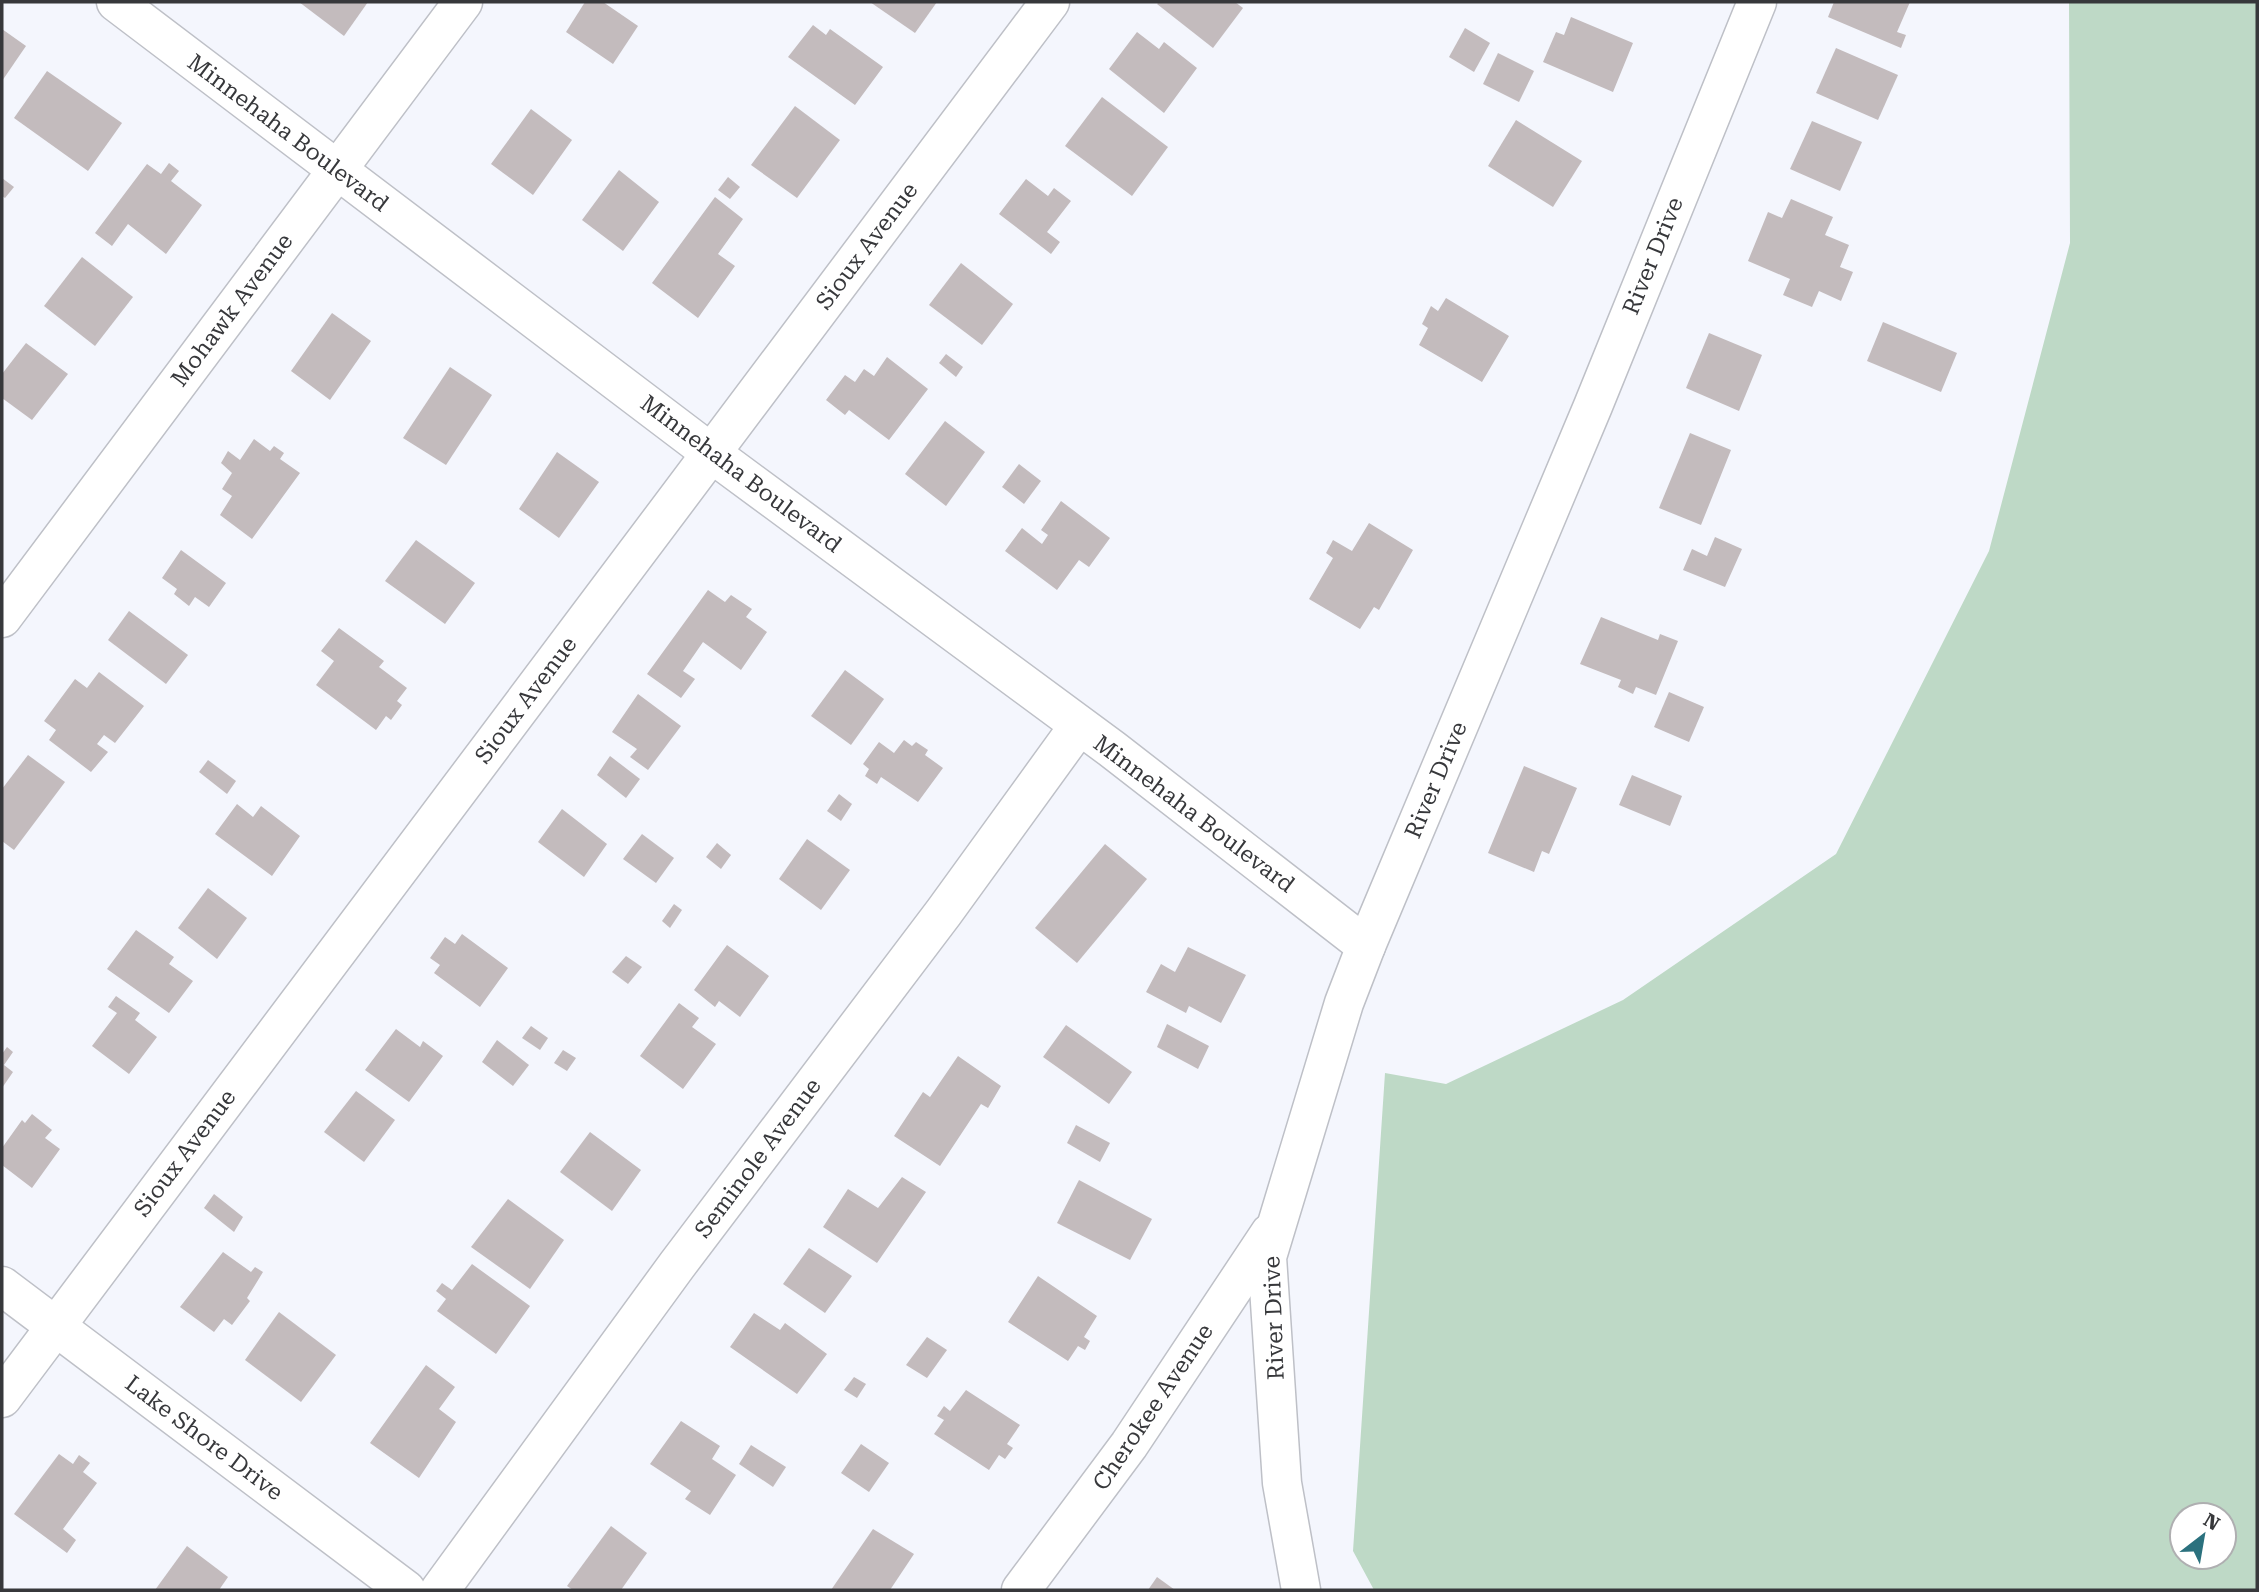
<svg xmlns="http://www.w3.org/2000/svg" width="2259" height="1592" font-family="'Roboto Serif',serif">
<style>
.green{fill:#bed9c6;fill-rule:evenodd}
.building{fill:#c3bbbd}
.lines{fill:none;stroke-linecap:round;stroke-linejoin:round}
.minor-casing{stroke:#bec0c7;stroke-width:41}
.tertiary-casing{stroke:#bec0c7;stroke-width:41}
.minor{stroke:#fff;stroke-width:38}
.tertiary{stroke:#fff;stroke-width:38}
.labels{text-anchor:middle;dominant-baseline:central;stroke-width:5;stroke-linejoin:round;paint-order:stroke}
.street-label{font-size:23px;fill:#37383b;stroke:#fff}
</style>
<rect width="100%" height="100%" fill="#f4f6fd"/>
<!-- green -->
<path class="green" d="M2069 2H2257V1590H1374L1353 1551 1385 1073 1446 1084 1623 1000 1836 854 1989 551 2070 243ZM2182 1515H2224V1557H2182Z"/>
<!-- building -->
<g class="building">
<path d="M299 2H368L344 36Z"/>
<path d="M585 2H603L638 26 613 64 566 32Z"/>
<path d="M870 2H937L915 33Z"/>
<path d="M1159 2H1235L1243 8 1213 48 1157 4Z"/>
<path d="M1834 2H1910L1897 32 1906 35 1901 48 1828 17Z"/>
<path d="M1571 17 1633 43 1613 92 1543 62 1556 32 1564 35Z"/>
<path d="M813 25 826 35 830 29 883 67 855 105 788 57Z"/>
<path d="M1465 28 1490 43 1474 72 1449 57Z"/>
<path d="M2 29 26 46 2 81Z"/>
<path d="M1137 32 1159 49 1164 42 1197 68 1164 113 1109 69Z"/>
<path d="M1836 48 1898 75 1878 120 1816 93Z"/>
<path d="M1498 53 1534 71 1519 102 1483 84Z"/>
<path d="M47 71 122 123 88 171 14 118Z"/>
<path d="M1102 97 1168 147 1132 196 1065 146Z"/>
<path d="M795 106 840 140 797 198 751 165Z"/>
<path d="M531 109 572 140 533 195 491 164Z"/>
<path d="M1516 120 1582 161 1553 207 1488 166Z"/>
<path d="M1812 121 1862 142 1840 191 1790 169Z"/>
<path d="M169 163 179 171 171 181 202 205 166 254 128 224 112 246 95 233 147 164 161 174Z"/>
<path d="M619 170 659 202 623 251 582 220Z"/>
<path d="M728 177 740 187 730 199 718 190Z"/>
<path d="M2 178 14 187 5 198 2 196Z"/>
<path d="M1026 179 1048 196 1054 188 1071 201 1047 232 1060 242 1051 254 999 214Z"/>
<path d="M715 197 743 219 718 254 735 266 698 318 652 283Z"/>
<path d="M1791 199 1833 217 1825 235 1849 245 1840 267 1853 272 1841 301 1819 291 1812 307 1783 295 1790 279 1748 261 1768 212 1782 218Z"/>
<path d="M82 257 133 297 95 346 44 306Z"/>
<path d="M961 263 1013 304 982 345 929 305Z"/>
<path d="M1446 298 1509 336 1482 382 1419 345 1428 328 1422 324 1431 306 1438 311Z"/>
<path d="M332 313 371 341 330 400 291 371Z"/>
<path d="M1883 322 1957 353 1941 392 1867 361Z"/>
<path d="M1709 333 1762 355 1739 411 1686 388Z"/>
<path d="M26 343 68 374 32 420 2 398V374Z"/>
<path d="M946 354 963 367 956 377 939 363Z"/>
<path d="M887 357 928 389 889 440 849 410 845 415 826 400 845 375 855 382 864 369 874 376Z"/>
<path d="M450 367 492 395 446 465 403 438Z"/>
<path d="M945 421 985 452 946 506 905 474Z"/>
<path d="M1690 433 1731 450 1701 525 1659 508Z"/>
<path d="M254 439 270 451 274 446 284 453 280 459 300 473 252 539 220 515 232 496 222 489 232 473 221 463 228 451 240 460Z"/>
<path d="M557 452 599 482 559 538 519 509Z"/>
<path d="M1019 464 1041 481 1024 504 1002 487Z"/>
<path d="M1061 501 1110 538 1089 567 1079 560 1057 590 1005 551 1022 528 1042 544 1048 535 1041 530Z"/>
<path d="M1369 523 1413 550 1379 610 1374 607 1360 629 1309 599 1333 558 1326 553 1333 540 1352 551Z"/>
<path d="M1715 537 1742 549 1725 587 1683 570 1692 549 1707 556Z"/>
<path d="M416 540 475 583 445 624 385 581Z"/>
<path d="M181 550 226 583 209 607 195 597 189 606 174 594 177 589 162 578Z"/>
<path d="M708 590 725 602 731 595 752 609 746 617 767 632 741 670 703 642 683 671 695 679 681 698 647 674Z"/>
<path d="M129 611 188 655 166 684 108 640Z"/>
<path d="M1601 617 1658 640 1660 634 1678 641 1656 695 1636 687 1633 694 1618 687 1621 680 1580 664Z"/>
<path d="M339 628 384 661 379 667 407 688 397 701 402 705 391 720 386 716 376 730 316 685 334 661 321 651Z"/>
<path d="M845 670 884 699 851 745 811 716Z"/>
<path d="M99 672 144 706 115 743 104 735 97 744 108 752 91 772 49 740 56 730 44 721 75 679 87 688Z"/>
<path d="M1669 692 1704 707 1689 742 1654 727Z"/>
<path d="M638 694 681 726 648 770 630 757 637 749 612 732Z"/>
<path d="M904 740 912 746 916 742 928 750 925 755 943 768 918 802 881 777 877 784 865 776 869 769 863 764 879 742 894 753Z"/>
<path d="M28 755 65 782 14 850 2 841V789Z"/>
<path d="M610 756 640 779 626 798 597 775Z"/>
<path d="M208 760 236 781 227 794 199 772Z"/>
<path d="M1524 766 1577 788 1549 854 1542 851 1534 872 1488 853Z"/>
<path d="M1632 775 1682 796 1670 826 1619 805Z"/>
<path d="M839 794 852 804 841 821 827 811Z"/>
<path d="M237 804 253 817 261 806 300 836 272 876 215 834Z"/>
<path d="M562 809 607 844 584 877 538 842Z"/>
<path d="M642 834 674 858 656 883 623 859Z"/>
<path d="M807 839 850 870 821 910 779 879Z"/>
<path d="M717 843 731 855 721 869 706 857Z"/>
<path d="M1105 844 1147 879 1077 963 1035 928Z"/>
<path d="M208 888 247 918 217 959 178 928Z"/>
<path d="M674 904 682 910 670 928 662 921Z"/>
<path d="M136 930 174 957 169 964 193 981 169 1013 107 969Z"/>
<path d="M462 934 508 968 480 1007 434 973 440 965 430 958 445 937 455 944Z"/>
<path d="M727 945 769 976 740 1017 719 1001 715 1007 694 990Z"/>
<path d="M1188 947 1246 975 1221 1023 1189 1006 1186 1013 1146 992 1161 964 1175 972Z"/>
<path d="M626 956 642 967 628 984 612 972Z"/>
<path d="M116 996 140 1013 135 1020 157 1037 129 1074 92 1046 117 1013 108 1007Z"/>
<path d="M679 1003 699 1018 692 1027 716 1044 683 1089 640 1056Z"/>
<path d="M1167 1024 1209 1046 1198 1069 1157 1047Z"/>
<path d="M1066 1025 1132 1072 1109 1104 1043 1057Z"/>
<path d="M531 1026 548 1038 540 1050 522 1038Z"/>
<path d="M396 1029 420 1047 423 1041 443 1056 409 1102 365 1070Z"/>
<path d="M497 1040 529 1065 513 1086 482 1062Z"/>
<path d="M7 1047 13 1052 4 1065 13 1072 2 1088V1054Z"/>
<path d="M563 1050 576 1058 567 1071 554 1063Z"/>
<path d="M958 1056 1001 1086 988 1108 981 1104 940 1166 894 1136 923 1092 930 1097Z"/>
<path d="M356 1091 395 1120 364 1162 324 1132Z"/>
<path d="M32 1114 52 1130 45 1138 60 1149 32 1188 2 1165V1148L22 1120 25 1123Z"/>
<path d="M1076 1125 1110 1143 1100 1162 1067 1143Z"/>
<path d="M590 1132 641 1170 612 1211 560 1172Z"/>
<path d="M902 1177 926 1192 877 1263 823 1227 848 1189 878 1208Z"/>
<path d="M1079 1180 1152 1219 1130 1260 1057 1223Z"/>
<path d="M214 1194 243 1217 234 1232 204 1208Z"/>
<path d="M508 1199 564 1240 530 1289 471 1247Z"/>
<path d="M809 1248 852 1276 825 1313 783 1284Z"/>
<path d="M223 1252 251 1272 255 1267 263 1272 247 1298 250 1301 232 1325 224 1319 214 1332 180 1307Z"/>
<path d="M472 1264 530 1306 496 1354 437 1311 446 1299 436 1291 442 1283 452 1290Z"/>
<path d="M1038 1276 1097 1316 1084 1337 1090 1341 1085 1350 1078 1346 1068 1361 1008 1322Z"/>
<path d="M279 1312 336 1355 301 1402 245 1360Z"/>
<path d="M754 1313 780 1330 785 1323 827 1354 797 1394 730 1347Z"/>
<path d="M927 1337 947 1350 927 1378 906 1365Z"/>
<path d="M426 1365 455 1387 439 1409 456 1422 419 1478 370 1443Z"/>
<path d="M854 1377 866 1384 857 1398 844 1390Z"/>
<path d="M966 1390 1020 1425 1007 1444 1013 1448 1005 1459 999 1455 989 1470 934 1434 944 1420 937 1416 944 1406 950 1411Z"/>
<path d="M681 1421 720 1446 712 1459 736 1475 710 1515 685 1499 691 1491 650 1464Z"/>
<path d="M861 1444 889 1463 869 1492 841 1473Z"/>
<path d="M751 1445 786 1467 773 1487 739 1464Z"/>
<path d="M59 1454 73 1464 79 1455 90 1463 83 1472 97 1483 63 1529 76 1540 67 1553 14 1514Z"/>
<path d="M611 1526 647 1553 621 1590H573L567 1586Z"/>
<path d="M873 1529 914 1554 890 1590H831Z"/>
<path d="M187 1546 228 1577 219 1590H155Z"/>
<path d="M1157 1577 1175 1590H1148Z"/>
</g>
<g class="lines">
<!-- minor casing -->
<g class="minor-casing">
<g id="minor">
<path d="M116 2 711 453 1112 749 1366 946"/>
<path d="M2 618 463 2"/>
<path d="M2 1398 1050 2"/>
<path d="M440 1590 677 1265 944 912 1078 727"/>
<path d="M1021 1590 1129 1445 1270 1233"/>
<path d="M1301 1590 1282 1483 1267 1257 1344 1003 1366 946 1593 406 1757 2"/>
</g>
</g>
<!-- tertiary casing -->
<g class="tertiary-casing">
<path id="tertiary" d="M2 1286 406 1590"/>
</g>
<!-- minor -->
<use href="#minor" class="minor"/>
<!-- tertiary -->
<use href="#tertiary" class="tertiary"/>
</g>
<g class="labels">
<!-- street labels -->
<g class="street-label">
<text transform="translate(288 133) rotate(37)">Minnehaha Boulevard</text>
<text transform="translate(867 246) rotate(-53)">Sioux Avenue</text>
<text transform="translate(1653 256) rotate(-68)">River Drive</text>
<text transform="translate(232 310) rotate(-53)">Mohawk Avenue</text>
<text transform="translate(741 474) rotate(37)">Minnehaha Boulevard</text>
<text transform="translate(526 700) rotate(-53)">Sioux Avenue</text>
<text transform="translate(1436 780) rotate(-67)">River Drive</text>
<text transform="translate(1194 814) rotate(37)">Minnehaha Boulevard</text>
<text transform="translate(185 1153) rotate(-53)">Sioux Avenue</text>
<text transform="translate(758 1158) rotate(-53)">Seminole Avenue</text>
<text transform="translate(1274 1318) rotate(-92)">River Drive</text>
<text transform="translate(1153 1407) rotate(-56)">Cherokee Avenue</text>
<text transform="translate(204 1438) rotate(37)">Lake Shore Drive</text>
</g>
</g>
<!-- border -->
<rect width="2259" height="1592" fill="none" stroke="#37383b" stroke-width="7"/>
<!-- north arrow -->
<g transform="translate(2203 1536) rotate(31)"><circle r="33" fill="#ffffff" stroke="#afafb1" stroke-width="2"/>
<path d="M0-5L12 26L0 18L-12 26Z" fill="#2b717e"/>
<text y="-10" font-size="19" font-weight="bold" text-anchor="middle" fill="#37383b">N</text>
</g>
</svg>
